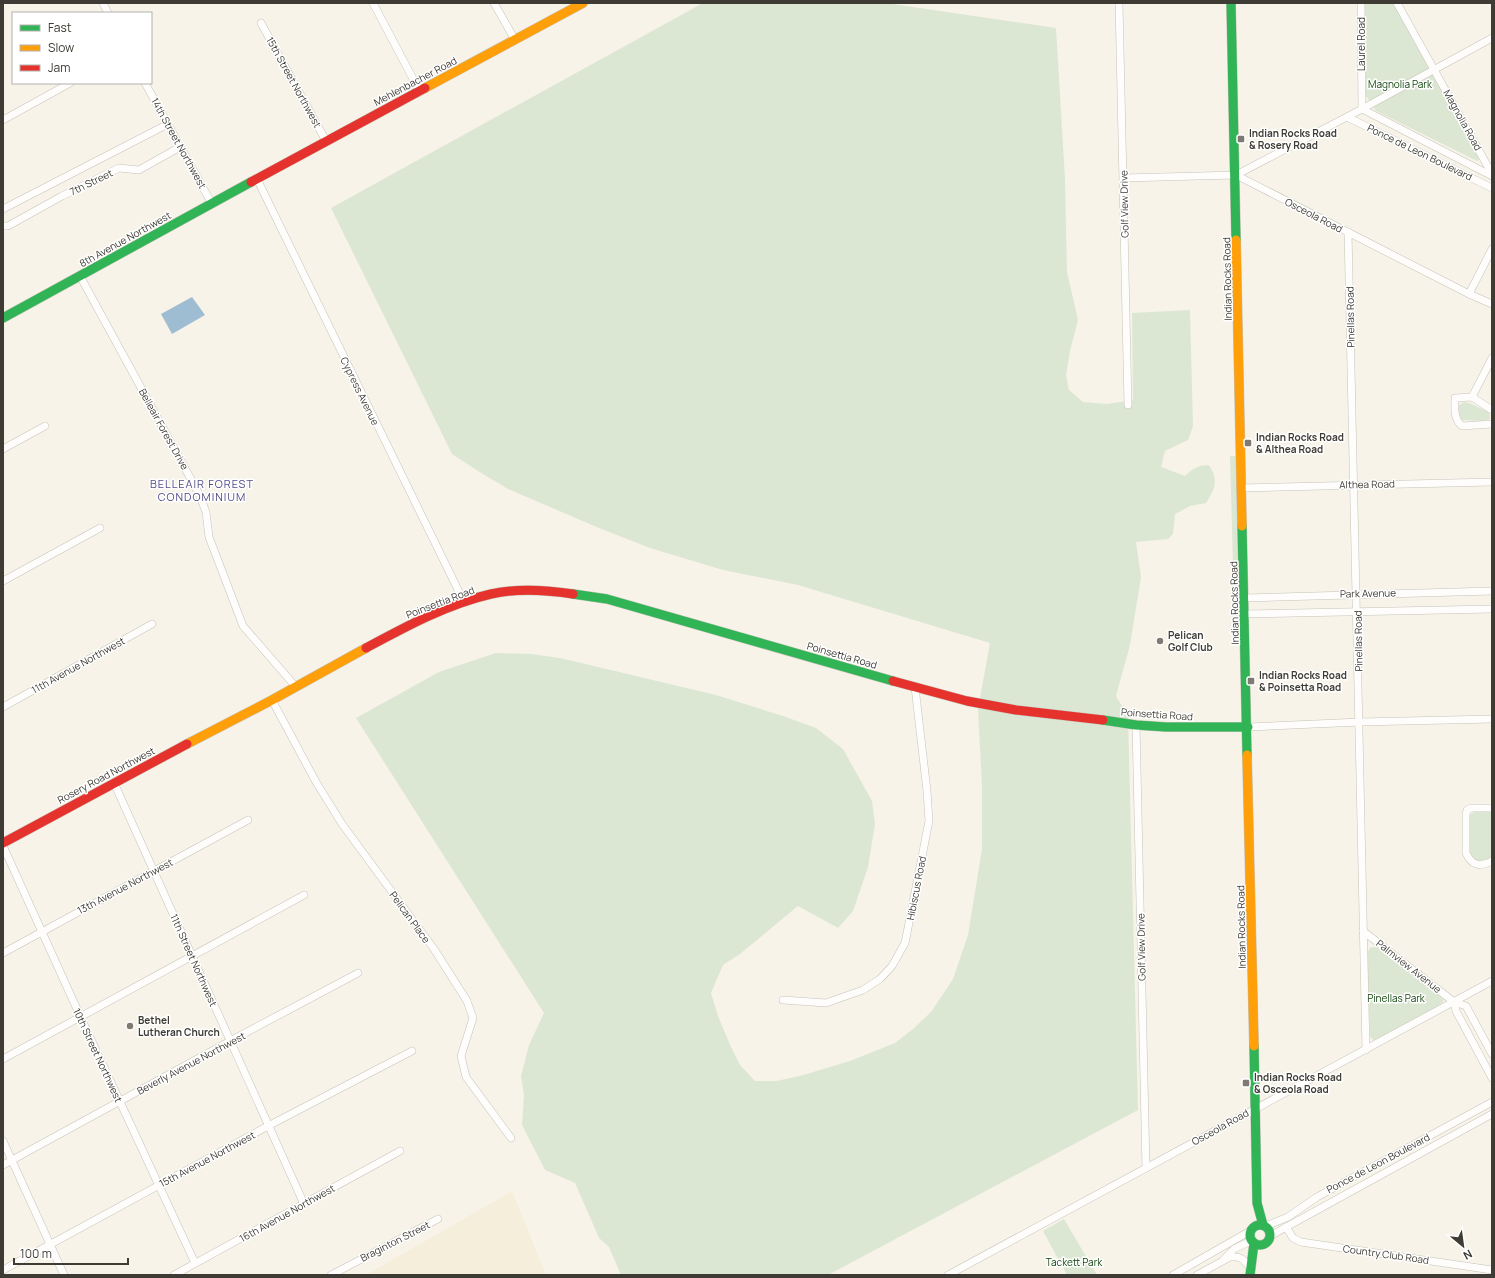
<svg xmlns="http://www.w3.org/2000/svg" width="1495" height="1278" font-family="Manrope,sans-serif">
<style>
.built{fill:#f5eeda}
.green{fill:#dce7d3}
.water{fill:#9ebdd3}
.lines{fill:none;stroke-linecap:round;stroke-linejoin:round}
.street-casing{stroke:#c6c3ba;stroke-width:8}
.fast-casing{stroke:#c6c3ba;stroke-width:10}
.slow-casing{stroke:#c6c3ba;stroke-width:10}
.jam-casing{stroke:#c6c3ba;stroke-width:10}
.street{stroke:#fefdfc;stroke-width:7}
.fast{stroke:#30b455;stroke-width:9}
.slow{stroke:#ff9f0a;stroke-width:9}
.jam{stroke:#e5322d;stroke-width:9}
.poi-dot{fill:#7f7b73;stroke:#fff;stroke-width:1.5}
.labels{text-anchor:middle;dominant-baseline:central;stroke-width:3;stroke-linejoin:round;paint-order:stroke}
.street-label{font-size:10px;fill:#3e3b34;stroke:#fff}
.park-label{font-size:10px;fill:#12460c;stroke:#fff}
.poi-label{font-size:10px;font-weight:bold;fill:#3e3b34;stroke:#fff;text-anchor:start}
.neighbourhood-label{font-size:11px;letter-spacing:1px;fill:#514b8a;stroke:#fff}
</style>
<rect width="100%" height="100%" fill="#f7f3e8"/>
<!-- built -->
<path class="built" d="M512 1191 546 1275H366Z"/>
<!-- green -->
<g class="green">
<path d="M703 3H886L1056 28 1065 179 1067 272 1078 320 1070 351 1066 375 1069 390 1083 402 1107 404 1133 400 1132 313 1190 310 1193 426 1188 440 1165 451 1161 467 1185 476C1193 468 1199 465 1209 465 1219 480 1215 489 1206 503L1190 506 1175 514 1173 534 1168 539 1136 542 1141 577 1130 645 1116 696 1128 716 1138 1110 828 1275H621L609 1247 599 1238 575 1183 545 1170 522 1125 524 1095 521 1076 529 1045 544 1013 356 718 439 672 496 653 531 654 560 658 716 695 783 716 816 728 843 749 872 801 875 824 868 867 853 911 838 928 798 906 740 954 723 965 711 993 718 1016 731 1047 740 1065 755 1081H776L800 1076 850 1061 895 1043 913 1029 931 1012 953 979 968 935 982 849V786L978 709 990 643 798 585 723 570 650 548 599 528 508 489 478 471 452 454 331 208Z"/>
<path d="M1364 3H1393L1480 159 1477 161 1376 111 1366 96Z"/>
<path d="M1464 402 1469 403 1489 412 1490 419 1483 421 1462 420C1459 415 1458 411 1459 405Z"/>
<path d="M1230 456H1237L1242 641H1235Z"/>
<path d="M1492 811V857L1484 862 1473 860 1469 852V817C1473 809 1484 811 1492 811Z"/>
<path d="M1372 947H1376L1444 1000 1441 1004 1377 1040H1373L1370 1036 1367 954 1369 949Z"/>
<path d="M1064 1219 1097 1275H1067L1043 1231Z"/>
</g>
<!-- water -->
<path class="water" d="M192 297 205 315 172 334 161 314Z"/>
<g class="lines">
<!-- street casing -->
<g class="street-casing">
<g id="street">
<path d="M103 3 108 13"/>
<path d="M373 3 420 92"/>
<path d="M494 3 515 40"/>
<path d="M1119 3 1128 405"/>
<path d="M1361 3 1362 109 1492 176"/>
<path d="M1397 3 1492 174"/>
<path d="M261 23 326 141"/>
<path d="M145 83 212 204"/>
<path d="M1347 117 1492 188"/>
<path d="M3 120 70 83"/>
<path d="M1236 175 1362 109 1492 38"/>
<path d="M1124 178 1236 175 1469 294 1492 304"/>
<path d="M257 179 464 602"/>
<path d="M3 209 168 124"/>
<path d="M3 226H8L62 196 119 168 139 170 180 147"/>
<path d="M1348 232 1366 1050"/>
<path d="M80 276 199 494 206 512 209 537 243 626 296 687"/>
<path d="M1469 294 1492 249"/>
<path d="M1472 397 1492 358"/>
<path d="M1492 410 1472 397 1455 398C1455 408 1453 418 1462 426L1492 424"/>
<path d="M3 449 45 426"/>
<path d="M1242 488 1492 482"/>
<path d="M3 581 100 528"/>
<path d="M1245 598 1492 591"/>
<path d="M1245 614 1492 609"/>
<path d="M272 700 316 782 342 824 434 949 467 1001 473 1018 461 1056 466 1077 511 1138"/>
<path d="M3 707 152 624"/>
<path d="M1136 725 1146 1168"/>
<path d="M1248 727 1360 722 1492 719"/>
<path d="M114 783 304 1204"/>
<path d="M1492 808H1471L1467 810 1466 815V853C1472 866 1480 867 1492 861"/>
<path d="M3 846 81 1018 195 1263"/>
<path d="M1363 931 1454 1002 1466 1006 1492 1054"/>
<path d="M3 953 248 820"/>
<path d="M783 1000 826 1003 863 990 880 979 892 966 905 943 929 821 927 791 915 687"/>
<path d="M1454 1002 1456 1011 1492 1078"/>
<path d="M3 1059 304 895"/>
<path d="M3 1141 64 1275"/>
<path d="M3 1165 230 1041 358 973"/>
<path d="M1266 1226 1288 1217 1317 1197 1492 1102"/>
<path d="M1286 1227 1293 1238 1301 1242 1492 1270"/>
<path d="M1270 1236 1492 1114"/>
<path d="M1224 1259 1234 1249 1251 1241"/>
<path d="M3 1270 268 1126 412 1051"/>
<path d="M174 1275 400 1151"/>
<path d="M331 1275 438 1219"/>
<path d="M948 1275 1492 981"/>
<path d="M1173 1275 1250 1231"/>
<path d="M1197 1275 1230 1257C1241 1255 1245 1261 1251 1269"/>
</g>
</g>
<!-- fast casing -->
<g class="fast-casing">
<g id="fast">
<path d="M1231 3 1236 240"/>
<path d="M3 318 251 182"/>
<path d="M1242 526 1247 755"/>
<path d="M573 594 607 599 893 681"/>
<path d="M1103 720 1136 725 1166 727H1248"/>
<path d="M1254 1046 1257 1203 1263 1225"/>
<circle cx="1260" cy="1235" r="10"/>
<path d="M1250 1275 1254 1243"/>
</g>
</g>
<!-- slow casing -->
<g class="slow-casing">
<g id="slow">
<path d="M425 88 583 3"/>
<path d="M1236 240 1242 526"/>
<path d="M187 744 272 700 366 648"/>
<path d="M1247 755 1254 1046"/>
</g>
</g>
<!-- jam casing -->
<g class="jam-casing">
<g id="jam">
<path d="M251 182 425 88"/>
<path d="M366 648C405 627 447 604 491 594 517 588 547 590 573 594"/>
<path d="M893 681 967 701 1016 710 1103 720"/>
<path d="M3 843 187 744"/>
</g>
</g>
<!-- street -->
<use href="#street" class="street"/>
<!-- fast -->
<use href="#fast" class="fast"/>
<!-- slow -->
<use href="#slow" class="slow"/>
<!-- jam -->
<use href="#jam" class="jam"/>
</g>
<!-- markers -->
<g class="poi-dot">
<rect x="1237" y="135" width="8" height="8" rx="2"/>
<rect x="1244" y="439" width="8" height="8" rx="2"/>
<circle cx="1160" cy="641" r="4"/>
<rect x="1247" y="677" width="8" height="8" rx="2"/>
<circle cx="130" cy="1026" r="4"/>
<rect x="1242" y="1079" width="8" height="8" rx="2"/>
</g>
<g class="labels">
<!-- street labels -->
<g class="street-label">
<text transform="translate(1361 44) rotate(-90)">Laurel Road</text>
<text transform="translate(415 81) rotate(-28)">Mehlenbacher Road</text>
<text transform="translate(294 82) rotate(61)">15th Street Northwest</text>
<text transform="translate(1463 120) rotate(61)">Magnolia Road</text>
<text transform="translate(179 143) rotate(61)">14th Street Northwest</text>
<text transform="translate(1420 152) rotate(26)">Ponce de Leon Boulevard</text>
<text transform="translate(91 182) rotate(-26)">7th Street</text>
<text transform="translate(1124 204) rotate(-91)">Golf View Drive</text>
<text transform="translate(1314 215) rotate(27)">Osceola Road</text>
<text transform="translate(125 239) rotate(-29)">8th Avenue Northwest</text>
<text transform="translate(1227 279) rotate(-91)">Indian Rocks Road</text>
<text transform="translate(1350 317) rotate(-91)">Pinellas Road</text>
<text transform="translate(360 391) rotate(64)">Cypress Avenue</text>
<text transform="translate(164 429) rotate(61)">Belleair Forest Drive</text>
<text transform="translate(1367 484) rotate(-1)">Althea Road</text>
<text transform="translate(1368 593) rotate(-1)">Park Avenue</text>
<text transform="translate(440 602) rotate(-21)">Poinsettia Road</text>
<text transform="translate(1234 603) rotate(-91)">Indian Rocks Road</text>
<text transform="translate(1358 641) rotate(-91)">Pinellas Road</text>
<text transform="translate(842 655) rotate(16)">Poinsettia Road</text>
<text transform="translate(78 665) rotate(-29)">11th Avenue Northwest</text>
<text transform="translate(1157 714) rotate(4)">Poinsettia Road</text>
<text transform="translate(106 775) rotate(-28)">Rosery Road Northwest</text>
<text transform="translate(125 886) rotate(-28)">13th Avenue Northwest</text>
<text transform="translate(916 888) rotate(-79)">Hibiscus Road</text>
<text transform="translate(410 917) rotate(54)">Pelican Place</text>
<text transform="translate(1241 927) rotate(-91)">Indian Rocks Road</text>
<text transform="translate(1141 947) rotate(-91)">Golf View Drive</text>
<text transform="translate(194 960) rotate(66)">11th Street Northwest</text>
<text transform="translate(1409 966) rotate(38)">Palmview Avenue</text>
<text transform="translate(98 1055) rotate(65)">10th Street Northwest</text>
<text transform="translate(191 1063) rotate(-28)">Beverly Avenue Northwest</text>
<text transform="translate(1220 1127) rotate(-29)">Osceola Road</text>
<text transform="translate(207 1159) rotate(-28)">15th Avenue Northwest</text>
<text transform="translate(1378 1163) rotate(-28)">Ponce de Leon Boulevard</text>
<text transform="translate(287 1213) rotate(-29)">16th Avenue Northwest</text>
<text transform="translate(395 1241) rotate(-27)">Braginton Street</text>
<text transform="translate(1386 1254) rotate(8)">Country Club Road</text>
</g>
<!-- park labels -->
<g class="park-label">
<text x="1400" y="84">Magnolia Park</text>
<text x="1396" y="998">Pinellas Park</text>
<text x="1074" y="1262">Tackett Park</text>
</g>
<!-- poi labels -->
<g class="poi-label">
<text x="1249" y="133">Indian Rocks Road<tspan x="1249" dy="12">&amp; Rosery Road</tspan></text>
<text x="1256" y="437">Indian Rocks Road<tspan x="1256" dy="12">&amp; Althea Road</tspan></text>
<text x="1168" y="635">Pelican<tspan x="1168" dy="12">Golf Club</tspan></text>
<text x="1259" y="675">Indian Rocks Road<tspan x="1259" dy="12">&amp; Poinsetta Road</tspan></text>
<text x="138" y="1020">Bethel<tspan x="138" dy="12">Lutheran Church</tspan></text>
<text x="1254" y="1077">Indian Rocks Road<tspan x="1254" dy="12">&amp; Osceola Road</tspan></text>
</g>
<!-- neighbourhood labels -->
<g class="neighbourhood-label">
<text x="202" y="483">BELLEAIR FOREST<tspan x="202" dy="13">CONDOMINIUM</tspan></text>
</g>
</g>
<!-- border -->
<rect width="1495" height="1278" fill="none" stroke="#3e3b34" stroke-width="8"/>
<!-- legend -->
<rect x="12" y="12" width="140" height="72" fill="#ffffff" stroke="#b2b1ae"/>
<rect x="20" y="25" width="20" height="6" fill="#30b455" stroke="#b2b1ae"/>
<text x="48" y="32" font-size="12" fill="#3e3b34">Fast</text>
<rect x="20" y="45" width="20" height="6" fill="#ff9f0a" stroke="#b2b1ae"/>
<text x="48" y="52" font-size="12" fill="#3e3b34">Slow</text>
<rect x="20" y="65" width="20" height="6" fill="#e5322d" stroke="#b2b1ae"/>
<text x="48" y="72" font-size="12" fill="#3e3b34">Jam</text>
<!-- north arrow -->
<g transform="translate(1463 1246) rotate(151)" stroke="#ffffff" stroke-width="3" paint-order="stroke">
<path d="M0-3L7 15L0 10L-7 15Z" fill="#3e3b34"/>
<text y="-6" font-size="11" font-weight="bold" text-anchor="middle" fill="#3e3b34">N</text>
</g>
<!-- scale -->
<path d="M14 1258v6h114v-6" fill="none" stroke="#3e3b34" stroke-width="2"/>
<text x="20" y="1258" font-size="12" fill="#3e3b34" stroke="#ffffff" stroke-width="3" paint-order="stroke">100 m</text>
</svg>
